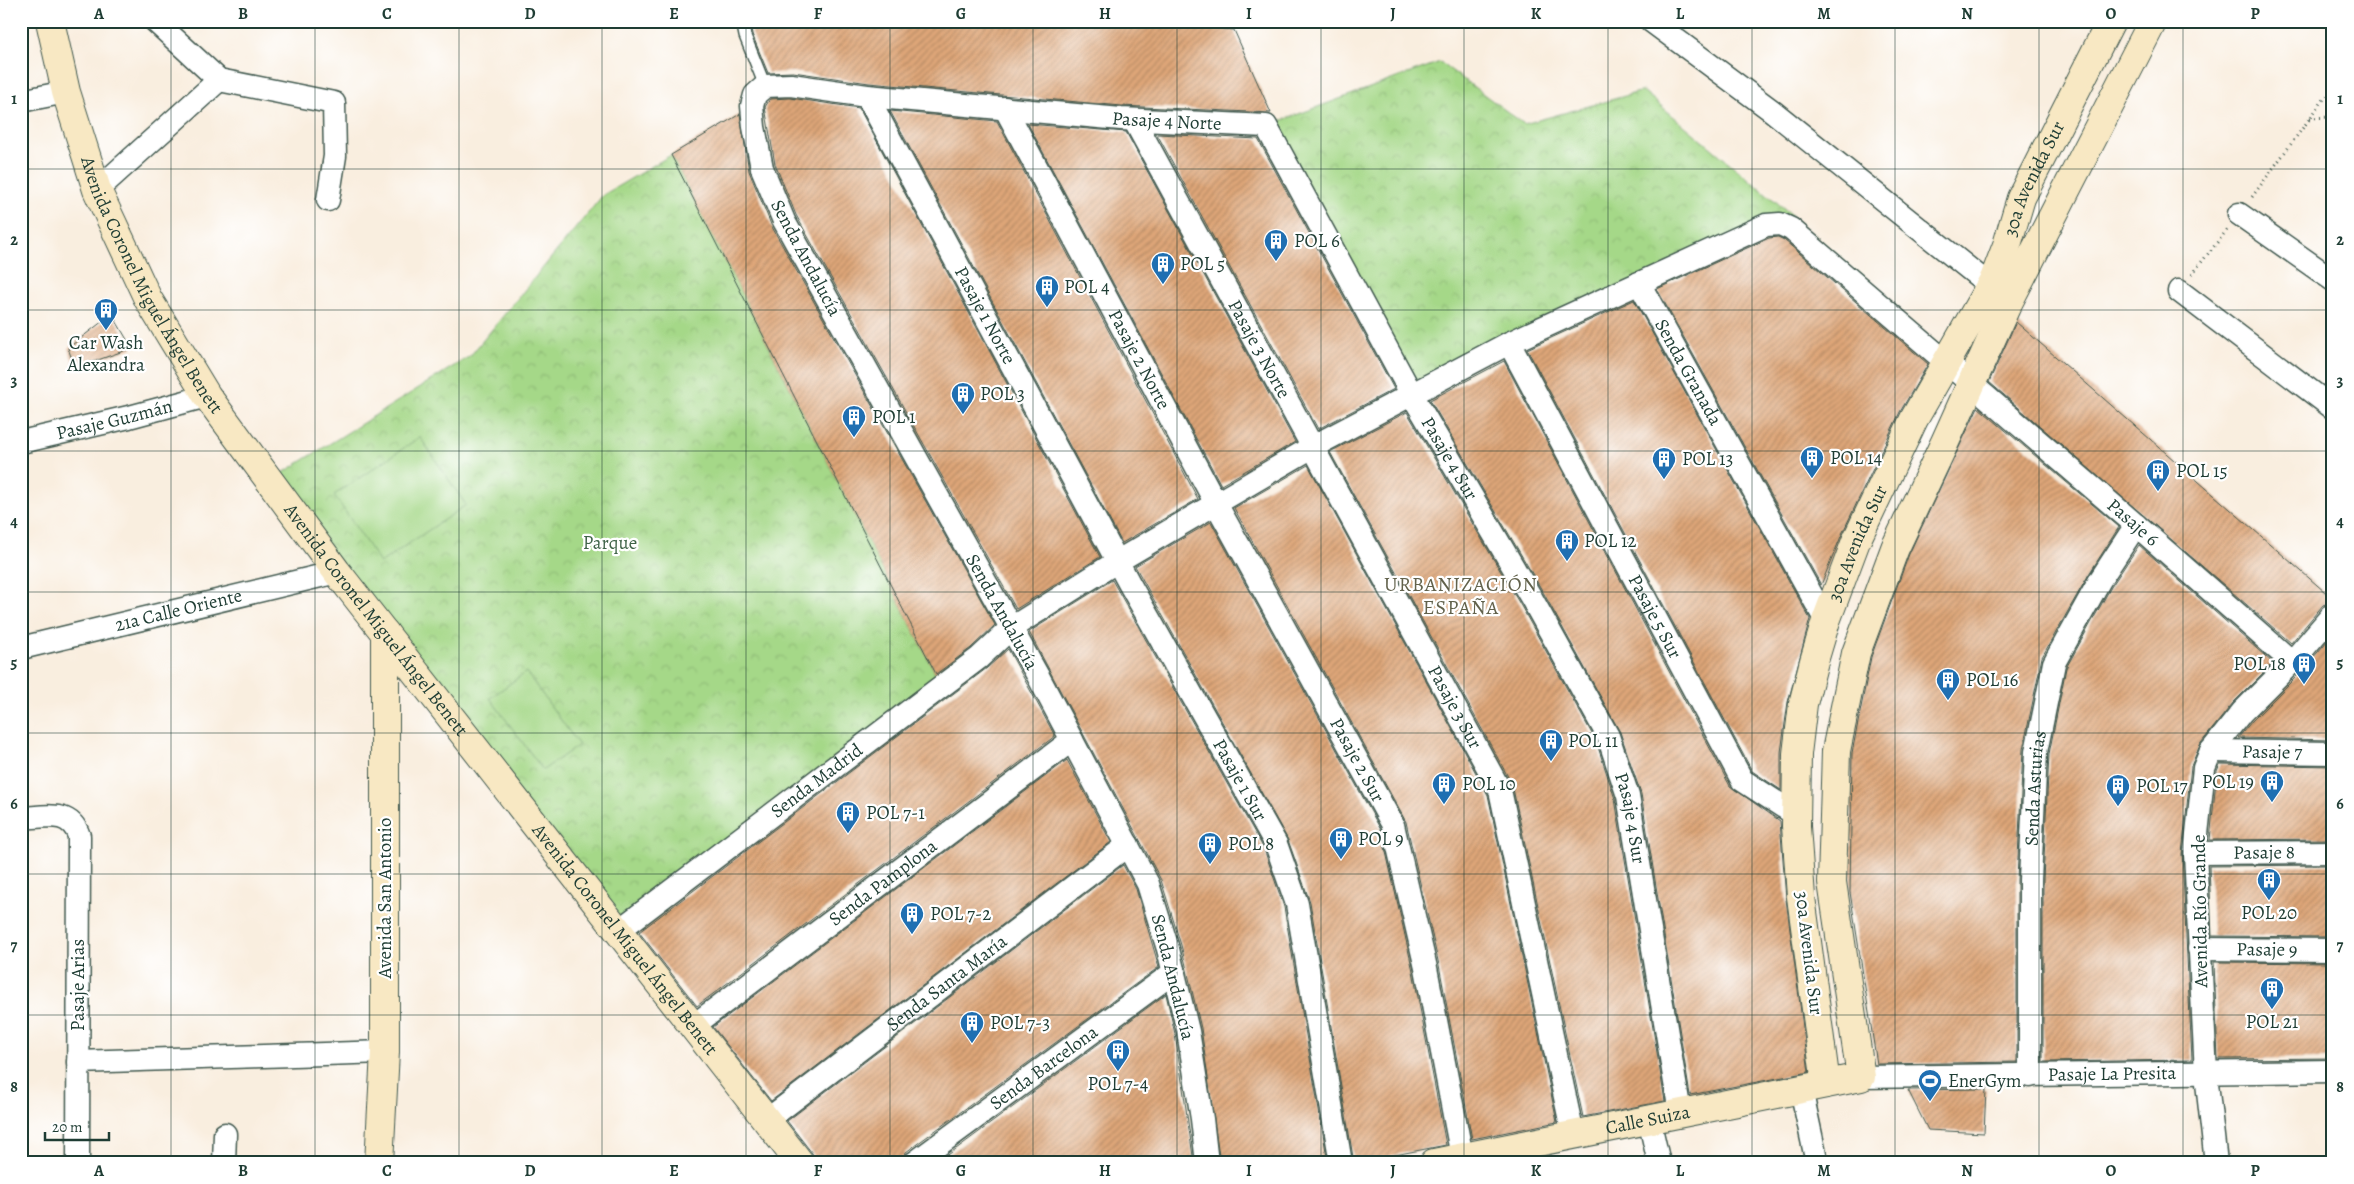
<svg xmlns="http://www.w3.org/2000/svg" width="2354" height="1184" font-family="Alegreya,serif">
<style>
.park{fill:url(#park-crowns);stroke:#628a5e}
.pitch{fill:#a5d888;stroke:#628a5e}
.building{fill:url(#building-hatch)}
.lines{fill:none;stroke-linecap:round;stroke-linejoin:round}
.lane-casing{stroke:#40584e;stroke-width:14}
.street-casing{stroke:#40584e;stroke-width:25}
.secondary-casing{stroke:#40584e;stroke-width:30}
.path{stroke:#40584e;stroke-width:3;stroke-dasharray:1 4;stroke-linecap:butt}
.lane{stroke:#fff;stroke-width:11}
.street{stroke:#fff;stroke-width:22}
.secondary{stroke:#f8e8c3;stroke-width:28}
.grid{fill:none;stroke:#1f3d34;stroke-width:1;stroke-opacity:0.55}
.labels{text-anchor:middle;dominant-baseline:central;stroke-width:4.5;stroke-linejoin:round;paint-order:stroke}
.street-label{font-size:19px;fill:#1f3d34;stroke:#fff}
.poi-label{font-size:19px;fill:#1f3d34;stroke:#fff;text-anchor:start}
.park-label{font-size:19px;fill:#406449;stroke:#fff}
.neighbourhood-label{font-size:20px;letter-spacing:1px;fill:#62624c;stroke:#fff}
.neatline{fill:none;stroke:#1f3d34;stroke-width:2}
.grid-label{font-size:16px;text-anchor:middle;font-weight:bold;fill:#1f3d34}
</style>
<defs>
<pattern id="park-crowns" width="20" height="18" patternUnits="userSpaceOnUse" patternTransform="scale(1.25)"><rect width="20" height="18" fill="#a5d888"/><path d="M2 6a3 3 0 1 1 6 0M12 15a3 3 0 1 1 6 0" fill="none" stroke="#8eba76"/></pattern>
<pattern id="building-hatch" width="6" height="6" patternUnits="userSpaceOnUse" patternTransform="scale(1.25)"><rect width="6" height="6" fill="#dea678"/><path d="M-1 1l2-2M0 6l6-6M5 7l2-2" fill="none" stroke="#b38863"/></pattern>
</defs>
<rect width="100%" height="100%" fill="#fff"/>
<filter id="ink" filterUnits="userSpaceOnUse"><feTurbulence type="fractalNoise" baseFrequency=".02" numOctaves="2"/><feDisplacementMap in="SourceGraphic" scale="10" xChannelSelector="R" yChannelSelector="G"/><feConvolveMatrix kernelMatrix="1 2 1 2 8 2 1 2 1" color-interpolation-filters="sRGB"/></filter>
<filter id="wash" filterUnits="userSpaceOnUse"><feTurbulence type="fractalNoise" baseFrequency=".0096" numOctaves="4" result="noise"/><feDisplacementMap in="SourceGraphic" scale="20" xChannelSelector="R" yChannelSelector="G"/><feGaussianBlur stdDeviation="1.12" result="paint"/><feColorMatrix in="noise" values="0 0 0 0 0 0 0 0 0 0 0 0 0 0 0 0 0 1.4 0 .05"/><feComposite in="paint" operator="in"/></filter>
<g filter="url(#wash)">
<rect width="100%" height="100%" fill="#f9eedf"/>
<!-- park -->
<g class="park">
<path d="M1440 62 1524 124 1643 91 1792 215 1409 388 1266 126Z"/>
<path d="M671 155 942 686 618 931 270 481 470 356 603 195Z"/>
</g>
<!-- pitch -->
<g class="pitch">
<path d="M420 437 466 505 380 563 334 495Z"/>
<path d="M526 672 579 745 543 770 490 698Z"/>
</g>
<g id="blocks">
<!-- building -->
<g class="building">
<path d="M750 21H1133L1234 30 1271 113 1122 106 869 83 793 72 768 73 752 34Z"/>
<path d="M790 98 859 108 1100 557 1016 609 796 215 775 164 765 107 770 99Z"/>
<path d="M890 111 997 121 1198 499 1122 543Z"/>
<path d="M740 114 749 171 772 227 995 625 971 648 936 674 671 155Z"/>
<path d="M1028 124 1126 132 1295 442 1221 485Z"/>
<path d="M1157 134 1258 139 1394 389 1318 429Z"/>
<path d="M1778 237 1784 240 1928 364 1900 412 1842 534 1821 585 1657 289 1769 238Z"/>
<path d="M1634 300 1810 619 1788 702 1781 752V790L1752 771 1527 349Z"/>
<path d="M112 314 132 348 75 368 68 348Z"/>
<path d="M2016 322 2333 599V601L2323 605 2291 643 1989 382Z"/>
<path d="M1504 361 1730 786 1780 821 1786 899 1809 1072 1690 1095 1641 794 1620 732 1543 592 1430 400Z"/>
<path d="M1978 407 2119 527 2089 574 2042 657 2023 749 2017 880V1062L1877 1064 1850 892 1852 753 1871 657 1909 554Z"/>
<path d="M1407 412 1521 606 1596 741 1615 799 1665 1101 1583 1117 1512 784 1330 452Z"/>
<path d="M1308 465 1488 795 1557 1122 1472 1139 1439 965 1406 822 1234 508Z"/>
<path d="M1211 522 1381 830 1413 971 1446 1145 1354 1163 1310 902 1288 840 1135 566Z"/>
<path d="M2139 545 2273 663 2233 703 2201 743 2191 766 2182 854 2192 1060 2043 1062V880L2049 754 2066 668 2111 587Z"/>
<path d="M1112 580 1264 849 1284 907 1328 1163H1220L1201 1028 1181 945 1161 880 1029 632Z"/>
<path d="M2333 634V740L2238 738 2252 721 2302 671Z"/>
<path d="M1008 649 1055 736 697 1006 639 932 987 668Z"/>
<path d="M1067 760 1111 842 771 1101 713 1027Z"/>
<path d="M2220 764 2333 766V839L2210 840 2217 771Z"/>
<path d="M1123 865 1136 889 1159 967 906 1152 901 1163H816L812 1153 787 1121Z"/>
<path d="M2333 865V937L2212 936 2209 866Z"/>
<path d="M2214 962 2333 963V1058L2218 1059Z"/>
<path d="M1166 994 1175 1034 1194 1163H937Z"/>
<path d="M1986 1089 1984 1133 1928 1130 1908 1090Z"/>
</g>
</g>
</g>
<g filter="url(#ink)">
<use href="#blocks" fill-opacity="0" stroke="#40584e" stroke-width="1"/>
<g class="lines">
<!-- lane casing -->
<g class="lane-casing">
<path id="lane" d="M742 21 745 36 765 86"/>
</g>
<!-- street casing -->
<g class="street-casing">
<g id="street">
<path d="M155 21 219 80 334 103 335 156 328 200"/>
<path d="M1651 21 1771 110 2003 296"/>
<path id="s1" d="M867 96 1129 583 1276 844 1297 904 1341 1163"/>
<path d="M21 101 66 92"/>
<path id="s2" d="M1005 108 1220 511 1393 825 1426 968 1462 1157"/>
<path id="s3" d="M1134 120 1500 790 1573 1135"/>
<path d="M97 190 219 80"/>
<path d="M2239 214 2333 280"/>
<path id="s4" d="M1639 283 1826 621"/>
<path d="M2179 291 2333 408"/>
<path id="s5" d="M1509 343 1742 780 1796 815"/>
<path id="s6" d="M21 442 129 417 207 396"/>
<path id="s7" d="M21 648 337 572"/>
<path id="s8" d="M2211 751 2333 753"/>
<path d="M21 818C45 817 70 809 79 836L78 1163"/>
<path id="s9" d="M2195 853 2333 852"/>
<path id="s10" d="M618 931 979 658 1011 628 1118 561 1314 446 1509 343 1766 225 1780 224 1791 229 2136 525 2292 662"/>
<path id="s11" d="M2199 949 2333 950"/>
<path id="s12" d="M693 1026 1072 740"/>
<path d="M78 1062 385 1052"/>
<path id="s13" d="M2030 1076V880L2036 752 2054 663 2100 580 2136 525"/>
<path id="s14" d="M1861 1077 2333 1071"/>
<path d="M1801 1089 1817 1163"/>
<path d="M1649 1119 1659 1163"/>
<path id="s15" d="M767 1120 1128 845"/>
<path d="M224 1163 225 1134"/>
<path id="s16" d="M914 1163 1174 972"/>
<path id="s17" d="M1207 1163 1202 1119 1188 1031 1168 949 1148 884 1038 676 784 221 762 168 754 127 752 106 755 95 765 86 791 85 867 96 1121 119 1266 126 1411 393 1532 599 1608 736 1628 796 1680 1113"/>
<path d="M2216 1163 2206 1074 2195 853 2204 768 2211 751 2242 712 2292 662 2333 614"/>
</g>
</g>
<!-- secondary casing -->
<g class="secondary-casing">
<g id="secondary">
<path id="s18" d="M50 21 66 92 97 190 148 299 207 396 337 572 800 1163"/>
<path id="s19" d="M1826 1084 1801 897 1796 826 1797 754 1803 704 1814 661 1826 621 1856 541 1914 419 1994 279 2007 245 2021 198 2111 21"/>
<path d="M379 1163 385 1052V633"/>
<path id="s20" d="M1434 1163 1861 1077 1832 882 1836 751 1856 653 1895 548 1945 442 2006 307 2153 21"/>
</g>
</g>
<!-- path -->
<g class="path">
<path d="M2310 118 2333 117"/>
<path d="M2252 197 2333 87"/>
<path d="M2192 274 2227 230"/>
</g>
<!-- lane -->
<use href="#lane" class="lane"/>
<!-- street -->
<use href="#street" class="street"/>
<!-- secondary -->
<use href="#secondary" class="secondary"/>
</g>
</g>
<!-- grid -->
<path class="grid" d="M171 21V1163M315 21V1163M459 21V1163M602 21V1163M746 21V1163M890 21V1163M1033 21V1163M1177 21V1163M1321 21V1163M1464 21V1163M1608 21V1163M1752 21V1163M1895 21V1163M2039 21V1163M2183 21V1163M21 169H2333M21 310H2333M21 451H2333M21 592H2333M21 733H2333M21 874H2333M21 1015H2333"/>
<!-- icons -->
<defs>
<g id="building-pin" transform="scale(1.25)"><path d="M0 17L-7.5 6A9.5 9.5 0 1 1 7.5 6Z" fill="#1f6fb2" stroke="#fff"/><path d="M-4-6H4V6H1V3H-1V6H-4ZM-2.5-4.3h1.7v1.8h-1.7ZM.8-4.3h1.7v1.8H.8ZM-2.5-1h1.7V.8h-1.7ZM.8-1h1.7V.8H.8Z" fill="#fff"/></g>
<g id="stadium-pin" transform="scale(1.25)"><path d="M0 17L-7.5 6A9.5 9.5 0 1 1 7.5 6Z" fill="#1f6fb2" stroke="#fff"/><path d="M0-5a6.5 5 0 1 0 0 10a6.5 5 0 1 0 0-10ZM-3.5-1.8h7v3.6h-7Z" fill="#fff"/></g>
</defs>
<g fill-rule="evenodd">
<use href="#building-pin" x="1276" y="241"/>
<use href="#building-pin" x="1163" y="264"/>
<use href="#building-pin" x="1047" y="287"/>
<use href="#building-pin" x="106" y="310"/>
<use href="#building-pin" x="963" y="394"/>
<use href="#building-pin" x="854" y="417"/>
<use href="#building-pin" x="1812" y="458"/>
<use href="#building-pin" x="1664" y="459"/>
<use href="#building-pin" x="2158" y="471"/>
<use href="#building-pin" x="1567" y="541"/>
<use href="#building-pin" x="2304" y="664"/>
<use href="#building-pin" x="1948" y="680"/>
<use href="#building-pin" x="1551" y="741"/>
<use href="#building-pin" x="2272" y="782"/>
<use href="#building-pin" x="1444" y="784"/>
<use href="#building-pin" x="2118" y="786"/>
<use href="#building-pin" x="848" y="813"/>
<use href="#building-pin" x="1341" y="839"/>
<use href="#building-pin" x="1210" y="844"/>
<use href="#building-pin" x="2269" y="880"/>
<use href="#building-pin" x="912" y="914"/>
<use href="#building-pin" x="2272" y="989"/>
<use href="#building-pin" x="972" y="1023"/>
<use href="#building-pin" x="1118" y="1051"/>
<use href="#stadium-pin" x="1930" y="1081"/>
</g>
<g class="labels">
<!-- street labels -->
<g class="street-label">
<text stroke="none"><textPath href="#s17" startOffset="1591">Pasaje 4 Norte</textPath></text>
<text stroke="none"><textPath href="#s19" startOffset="958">30a Avenida Sur</textPath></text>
<text transform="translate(806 258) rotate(62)">Senda Andalucía</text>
<text stroke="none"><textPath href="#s18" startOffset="285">Avenida Coronel Miguel Ángel Benett</textPath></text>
<text stroke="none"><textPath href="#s1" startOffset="249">Pasaje 1 Norte</textPath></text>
<text stroke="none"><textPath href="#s3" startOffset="261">Pasaje 3 Norte</textPath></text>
<text stroke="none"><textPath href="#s2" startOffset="285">Pasaje 2 Norte</textPath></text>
<text stroke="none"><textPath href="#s4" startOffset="102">Senda Granada</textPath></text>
<text stroke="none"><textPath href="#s6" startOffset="96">Pasaje Guzmán</textPath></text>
<text stroke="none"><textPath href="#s17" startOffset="2070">Pasaje 4 Sur</textPath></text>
<text stroke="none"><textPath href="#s10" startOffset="1830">Pasaje 6</textPath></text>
<text stroke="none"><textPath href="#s19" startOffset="552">30a Avenida Sur</textPath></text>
<text stroke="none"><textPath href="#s7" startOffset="162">21a Calle Oriente</textPath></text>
<text transform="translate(1002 612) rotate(61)">Senda Andalucía</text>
<text stroke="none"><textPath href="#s5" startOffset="310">Pasaje 5 Sur</textPath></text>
<text stroke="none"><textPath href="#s18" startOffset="690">Avenida Coronel Miguel Ángel Benett</textPath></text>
<text stroke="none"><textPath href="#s3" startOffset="669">Pasaje 3 Sur</textPath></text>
<text stroke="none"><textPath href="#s8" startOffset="61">Pasaje 7</textPath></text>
<text stroke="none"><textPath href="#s2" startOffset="741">Pasaje 2 Sur</textPath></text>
<text stroke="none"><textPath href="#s1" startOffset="779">Pasaje 1 Sur</textPath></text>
<text stroke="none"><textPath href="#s10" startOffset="249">Senda Madrid</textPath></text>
<text stroke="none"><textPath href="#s13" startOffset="288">Senda Asturias</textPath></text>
<text stroke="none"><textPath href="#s17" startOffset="2475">Pasaje 4 Sur</textPath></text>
<text stroke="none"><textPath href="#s9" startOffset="69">Pasaje 8</textPath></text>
<text stroke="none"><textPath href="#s12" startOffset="238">Senda Pamplona</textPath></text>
<text transform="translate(385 898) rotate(-90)">Avenida San Antonio</text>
<text transform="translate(2200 911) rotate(-91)">Avenida Río Grande</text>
<text stroke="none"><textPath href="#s18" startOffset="1095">Avenida Coronel Miguel Ángel Benett</textPath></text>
<text stroke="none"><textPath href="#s11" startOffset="68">Pasaje 9</textPath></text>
<text transform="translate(1809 953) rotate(83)">30a Avenida Sur</text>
<text transform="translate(1173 977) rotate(76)">Senda Andalucía</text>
<text stroke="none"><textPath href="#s15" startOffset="226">Senda Santa María</textPath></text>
<text transform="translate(78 985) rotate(-90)">Pasaje Arias</text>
<text stroke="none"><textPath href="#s16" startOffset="161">Senda Barcelona</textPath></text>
<text stroke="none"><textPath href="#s14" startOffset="251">Pasaje La Presita</textPath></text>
<text stroke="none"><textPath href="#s20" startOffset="218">Calle Suiza</textPath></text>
</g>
<!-- poi labels -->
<g class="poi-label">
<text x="1294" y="241">POL 6</text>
<text x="1180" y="264">POL 5</text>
<text x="1064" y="287">POL 4</text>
<text x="106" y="343" text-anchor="middle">Car Wash<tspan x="106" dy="22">Alexandra</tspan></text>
<text x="980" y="394">POL 3</text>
<text x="872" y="417">POL 1</text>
<text x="1830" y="458">POL 14</text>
<text x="1682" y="459">POL 13</text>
<text x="2176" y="471">POL 15</text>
<text x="1584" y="541">POL 12</text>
<text x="2286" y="664" text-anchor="end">POL 18</text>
<text x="1966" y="680">POL 16</text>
<text x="1568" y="741">POL 11</text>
<text x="2254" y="782" text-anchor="end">POL 19</text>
<text x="1462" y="784">POL 10</text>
<text x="2136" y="786">POL 17</text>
<text x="866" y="813">POL 7-1</text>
<text x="1358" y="839">POL 9</text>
<text x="1228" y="844">POL 8</text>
<text x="2269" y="913" text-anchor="middle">POL 20</text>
<text x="930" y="914">POL 7-2</text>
<text x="2272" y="1022" text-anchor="middle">POL 21</text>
<text x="990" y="1023">POL 7-3</text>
<text x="1948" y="1081">EnerGym</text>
<text x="1118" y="1084" text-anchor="middle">POL 7-4</text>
</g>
<!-- park labels -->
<g class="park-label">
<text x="610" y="543">Parque</text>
</g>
<!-- neighbourhood labels -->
<g class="neighbourhood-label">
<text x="1461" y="584">URBANIZACIÓN<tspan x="1461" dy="23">ESPAÑA</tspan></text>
</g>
</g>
<!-- margin -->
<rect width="2354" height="1184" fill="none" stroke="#fff" stroke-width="55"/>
<!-- scale -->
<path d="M45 1132v8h64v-8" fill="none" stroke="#1f3d34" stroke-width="2.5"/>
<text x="52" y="1132" font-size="15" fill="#1f3d34" stroke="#ffffff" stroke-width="4" paint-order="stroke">20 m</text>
<rect x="28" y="28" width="2298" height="1128" class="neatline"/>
<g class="grid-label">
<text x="99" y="19">A</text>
<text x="243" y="19">B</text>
<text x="387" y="19">C</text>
<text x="530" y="19">D</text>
<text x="674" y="19">E</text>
<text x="818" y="19">F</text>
<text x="961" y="19">G</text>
<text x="1105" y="19">H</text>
<text x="1249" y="19">I</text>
<text x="1393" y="19">J</text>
<text x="1536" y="19">K</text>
<text x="1680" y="19">L</text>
<text x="1824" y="19">M</text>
<text x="1967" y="19">N</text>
<text x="2111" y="19">O</text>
<text x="2255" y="19">P</text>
<text x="14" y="104">1</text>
<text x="2340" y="104">1</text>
<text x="14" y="245">2</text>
<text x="2340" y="245">2</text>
<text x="14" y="386">3</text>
<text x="2340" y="386">3</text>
<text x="14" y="527">4</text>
<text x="2340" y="527">4</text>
<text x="14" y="668">5</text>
<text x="2340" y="668">5</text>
<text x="14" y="809">6</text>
<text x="2340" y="809">6</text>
<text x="14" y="951">7</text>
<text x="2340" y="951">7</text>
<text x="14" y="1092">8</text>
<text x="2340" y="1092">8</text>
<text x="99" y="1176">A</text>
<text x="243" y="1176">B</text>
<text x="387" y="1176">C</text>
<text x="530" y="1176">D</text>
<text x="674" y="1176">E</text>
<text x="818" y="1176">F</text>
<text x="961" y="1176">G</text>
<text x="1105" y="1176">H</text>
<text x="1249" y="1176">I</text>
<text x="1393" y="1176">J</text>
<text x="1536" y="1176">K</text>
<text x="1680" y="1176">L</text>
<text x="1824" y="1176">M</text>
<text x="1967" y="1176">N</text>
<text x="2111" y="1176">O</text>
<text x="2255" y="1176">P</text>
</g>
</svg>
